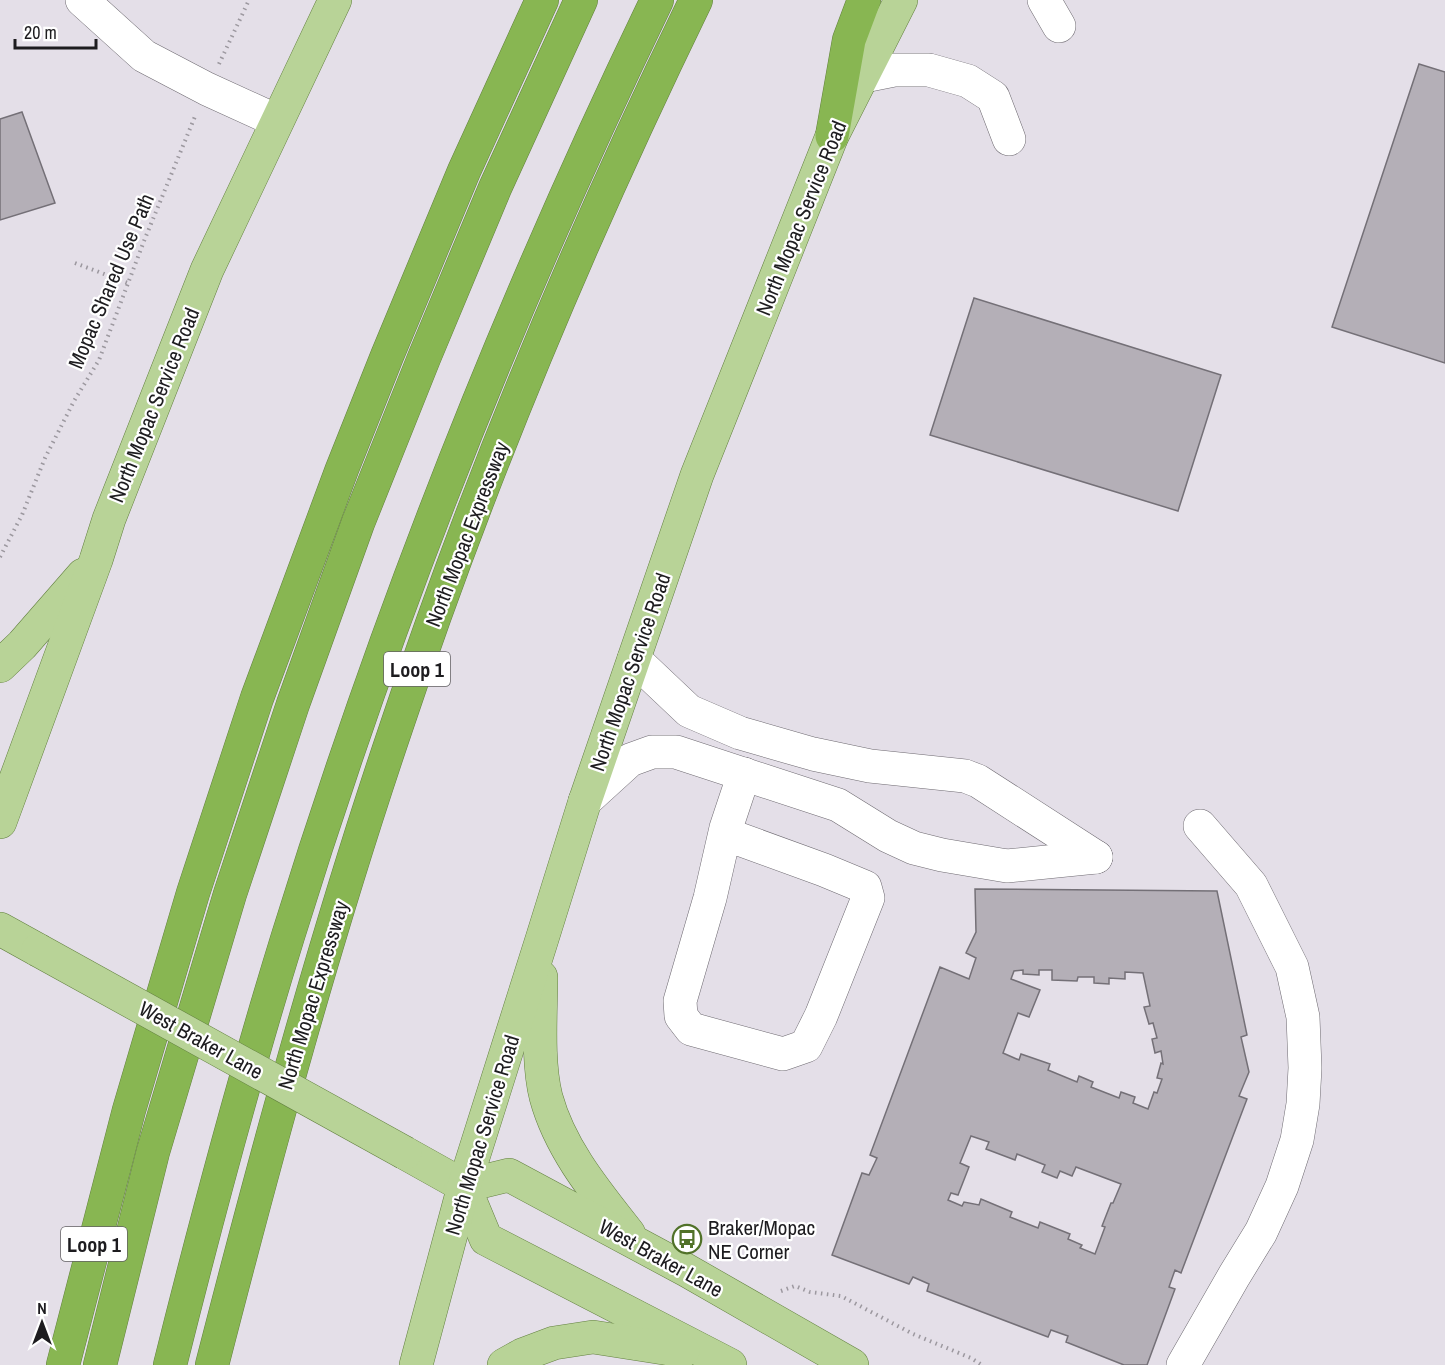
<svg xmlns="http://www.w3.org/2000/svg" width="1445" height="1365" font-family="'Archivo Narrow',sans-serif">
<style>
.building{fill:#b4afb7;stroke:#747077;stroke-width:1.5;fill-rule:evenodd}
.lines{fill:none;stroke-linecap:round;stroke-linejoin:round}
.minor-casing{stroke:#6e6a71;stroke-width:34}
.major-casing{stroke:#638040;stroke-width:34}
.highway-casing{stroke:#638040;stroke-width:34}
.path{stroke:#9c989f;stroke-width:4;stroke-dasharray:1.5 4.5;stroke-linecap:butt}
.minor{stroke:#fff;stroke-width:33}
.major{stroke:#b8d397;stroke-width:33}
.highway{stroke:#88b652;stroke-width:33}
.major-bridge-casing{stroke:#638040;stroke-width:34;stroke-linecap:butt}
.major-bridge{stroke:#b8d397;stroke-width:33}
.labels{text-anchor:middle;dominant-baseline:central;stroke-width:4.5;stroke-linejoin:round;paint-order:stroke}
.shield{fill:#fff;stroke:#616062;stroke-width:1.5}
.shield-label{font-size:20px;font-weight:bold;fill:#1d1c1f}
.street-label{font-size:21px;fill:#1d1c1f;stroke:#fff}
.poi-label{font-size:21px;fill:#1d1c1f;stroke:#fff;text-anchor:start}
</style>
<rect width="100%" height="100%" fill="#e4dfe8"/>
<!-- building -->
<g class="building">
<path d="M1419 64 1445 72V363L1332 327Z"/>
<path d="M22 112 55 203 0 220V119Z"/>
<path d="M974 298 1221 375 1178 511 930 435Z"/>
<path d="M975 889 1217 891 1247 1035 1241 1037 1249 1072 1239 1096 1247 1099 1181 1273 1175 1270 1169 1287 1175 1289 1147 1365H1124L1066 1342 1068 1336 1051 1330 1048 1337 927 1291 929 1284 913 1277 909 1284 832 1255 862 1173 869 1175 877 1158 870 1155 940 967 969 979 976 958 966 953 976 932ZM1023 970V974L1039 975V970H1052V980L1077 981 1078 977H1094V983L1109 984V978L1125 979V972L1143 973 1150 1006 1144 1007 1149 1024 1153 1023 1157 1038 1152 1039 1155 1053 1161 1051 1163 1064 1161 1063 1157 1078 1162 1079 1157 1093 1154 1092 1148 1109 1133 1103 1135 1097 1121 1092 1119 1098 1091 1087 1093 1082 1079 1076 1077 1082 1048 1070 1050 1064 1021 1054 1019 1060 1003 1053 1018 1013 1029 1017 1040 990 1011 979 1014 971ZM971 1136 989 1142 986 1149 1015 1160 1017 1154 1045 1165 1042 1172 1057 1178 1060 1171 1072 1176 1076 1167 1121 1184 1113 1203H1111L1102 1226 1105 1227 1095 1254 1080 1248 1082 1245 1068 1239 1070 1234 1040 1222 1038 1228 1010 1217 1012 1212 981 1199 979 1205 964 1202 962 1206 948 1200 951 1193 958 1195 969 1167 960 1163Z"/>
</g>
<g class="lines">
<!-- minor casing -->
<g class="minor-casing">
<g id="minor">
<path d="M82 0 144 56 207 89 277 121"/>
<path d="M1044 0 1059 26"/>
<path d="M864 76 894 70H929L968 81 993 97 1009 139"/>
<path d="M634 659 689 711 740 733 813 754 870 766 965 776 978 781 1096 857"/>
<path d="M585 801 630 760 652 752H676L838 805 888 836 914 848 942 855 1007 866 1096 857"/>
<path d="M725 834 824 870 865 887 868 898 821 1016 806 1046 783 1054 691 1029 681 1016 680 1001 710 898 726 828 744 774"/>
<path d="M1183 1365 1234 1276 1261 1232 1282 1186 1297 1140 1303 1104 1305 1068 1303 1017 1292 967 1251 885 1200 826"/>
</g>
</g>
<!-- major casing -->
<g class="major-casing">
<g id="major">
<path d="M0 666 22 645 83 575"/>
<path d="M0 822 96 560 109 519 207 270 335 0"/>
<path d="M0 929 38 950"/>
<path d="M541 977C541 1013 537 1062 546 1097 560 1149 596 1192 629 1234"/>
<path d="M405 1153 464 1186 486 1239 730 1365"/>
<path d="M464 1186 509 1175 686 1270 852 1365"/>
<path d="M416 1365 464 1186 542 939 585 801 697 475 832 136 901 0"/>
<path d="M504 1365 522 1355 554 1343 593 1337 683 1351"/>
</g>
</g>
<!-- highway casing -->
<g class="highway-casing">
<g id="highway">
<path d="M832 136 849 40 864 0"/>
<path d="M63 1365 129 1110 193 893 257 698 342 469 387 356 464 171 542 0"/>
<path d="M100 1365 153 1152 230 894 293 704 358 523 424 358 495 188 581 0"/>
<path d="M170 1365C206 1221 244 1078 288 936 387 616 511 302 657 0"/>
<path d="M212 1365C267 1151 325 937 396 728 479 479 581 236 696 0"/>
</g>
</g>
<!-- path -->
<g class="path">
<path d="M219 64 249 0"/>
<path d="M75 263 128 283"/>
<path d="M0 557 22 515 45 458 74 401 99 360 144 241 196 114"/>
<path d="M781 1291 795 1286 810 1292 841 1296 913 1334 971 1358 982 1365"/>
</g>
<!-- minor -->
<use href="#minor" class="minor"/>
<!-- major -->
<use href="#major" class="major"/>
<!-- highway -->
<use href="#highway" class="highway"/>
<!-- major-bridge casing -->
<g class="major-bridge-casing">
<path id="major-bridge" d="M38 950 405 1153"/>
</g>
<!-- major-bridge -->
<use href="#major-bridge" class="major-bridge"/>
</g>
<!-- icons -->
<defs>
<g id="bus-ring" transform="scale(1.5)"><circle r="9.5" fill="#fff" stroke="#517229" stroke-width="1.5"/><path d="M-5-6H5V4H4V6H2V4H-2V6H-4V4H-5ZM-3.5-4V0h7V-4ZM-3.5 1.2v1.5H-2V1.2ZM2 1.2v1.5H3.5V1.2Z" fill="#517229"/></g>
</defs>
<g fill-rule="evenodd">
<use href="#bus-ring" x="687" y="1239"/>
</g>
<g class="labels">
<!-- shield labels -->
<g class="shield">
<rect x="384" y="652" width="66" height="34" rx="4.5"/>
<rect x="61" y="1227" width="66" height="34" rx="4.5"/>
</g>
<g class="shield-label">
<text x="417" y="669">Loop 1</text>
<text x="94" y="1244">Loop 1</text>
</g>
<!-- street labels -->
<g class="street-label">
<text transform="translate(801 218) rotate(-68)">North Mopac Service Road</text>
<text transform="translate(111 281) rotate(-67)">Mopac Shared Use Path</text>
<text transform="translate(154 405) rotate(-68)">North Mopac Service Road</text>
<text transform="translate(467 534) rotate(-69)">North Mopac Expressway</text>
<text transform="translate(630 672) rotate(-71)">North Mopac Service Road</text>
<text transform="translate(313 995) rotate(-73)">North Mopac Expressway</text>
<text transform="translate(201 1040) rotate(29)">West Braker Lane</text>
<text transform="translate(482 1135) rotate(-73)">North Mopac Service Road</text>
<text transform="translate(661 1258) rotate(29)">West Braker Lane</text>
</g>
<!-- poi labels -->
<g class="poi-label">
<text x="708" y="1227">Braker/Mopac<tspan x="708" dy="24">NE Corner</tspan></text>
</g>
</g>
<!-- north arrow -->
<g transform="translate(42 1323)" stroke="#ffffff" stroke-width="4.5" paint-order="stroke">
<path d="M0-4.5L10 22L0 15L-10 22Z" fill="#1d1c1f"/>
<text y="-9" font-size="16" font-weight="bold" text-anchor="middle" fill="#1d1c1f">N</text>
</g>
<!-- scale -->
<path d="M15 39v9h81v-9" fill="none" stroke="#1d1c1f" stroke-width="3"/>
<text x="24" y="39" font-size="18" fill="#1d1c1f" stroke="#ffffff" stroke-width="4.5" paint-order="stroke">20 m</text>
</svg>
